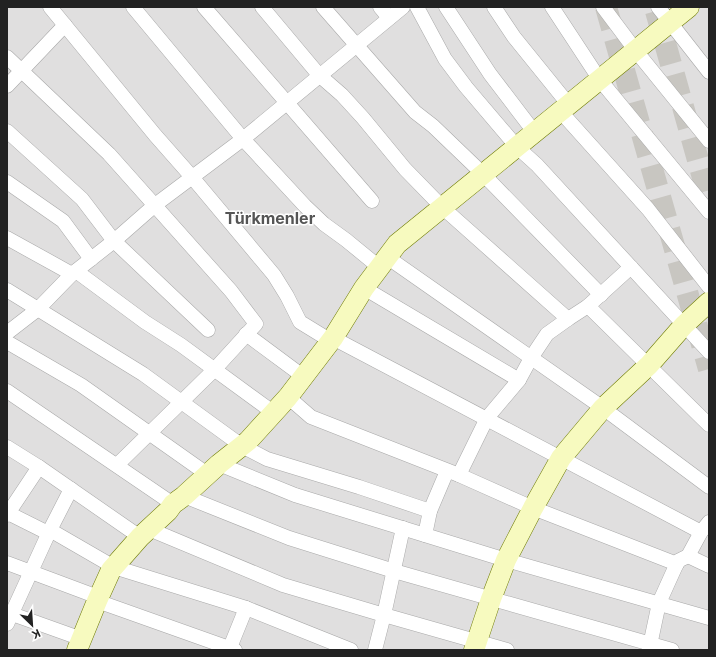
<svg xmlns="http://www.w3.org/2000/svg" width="716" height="657" font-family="Inter,sans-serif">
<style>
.residential{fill:#e0dfdf}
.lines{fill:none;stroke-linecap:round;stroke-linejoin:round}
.primary-tunnel{stroke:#c8c6c1;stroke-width:22;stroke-dasharray:22 11;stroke-linecap:butt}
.street-casing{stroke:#a9a9a9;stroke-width:15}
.secondary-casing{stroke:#707d05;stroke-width:21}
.street{stroke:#fff;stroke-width:14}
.secondary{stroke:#f7fabf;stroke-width:20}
.labels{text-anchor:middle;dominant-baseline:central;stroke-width:3;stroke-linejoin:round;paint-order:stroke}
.district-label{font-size:16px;font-weight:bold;fill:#555;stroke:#fff}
</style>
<rect width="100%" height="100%" fill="#f2efe9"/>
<!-- residential -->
<rect class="residential" x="7" y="7" width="702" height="643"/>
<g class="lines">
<!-- primary-tunnel -->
<g class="primary-tunnel">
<path d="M606 7 709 369"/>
<path d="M656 11 709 199"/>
</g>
<!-- street casing -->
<g class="street-casing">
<g id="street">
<path d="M50 7 155 135 192 177 274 275 287 296 300 322 331 341"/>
<path d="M133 7 243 139 305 206 324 224 346 240 379 267"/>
<path d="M204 7 372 201"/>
<path d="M262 7 319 75 342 95 363 118 405 169 442 207 568 319"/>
<path d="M323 7 415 112 433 126 483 174 601 295"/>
<path d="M380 7 389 18"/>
<path d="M417 7 445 59 466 87 517 147 537 165 709 352"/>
<path d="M446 7 490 74 535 133"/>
<path d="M494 7 514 37 569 105"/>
<path d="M552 7 600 80 709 212"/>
<path d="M603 7 636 51 709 141"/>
<path d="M658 7 709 72"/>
<path d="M7 57 109 154 231 291 256 324 214 370 117 465"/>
<path d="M7 86 65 25"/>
<path d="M561 112 648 209 709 287"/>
<path d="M7 131 82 199 114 241 208 330"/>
<path d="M7 182 63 221 91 259"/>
<path d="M7 238 72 274"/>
<path d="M387 257 603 408 709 487"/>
<path d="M76 271 145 322 181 345 274 413"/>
<path d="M364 288 519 380"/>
<path d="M7 290 143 374 242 446 267 459 359 487 430 511"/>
<path d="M588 306 709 425"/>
<path d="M7 333 38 309 72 274 114 241 155 205 243 139 403 7"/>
<path d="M246 334 304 377"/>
<path d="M333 338 701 532"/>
<path d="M7 342 81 385 207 474"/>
<path d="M7 391 173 504"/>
<path d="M288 397 311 417 459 475 533 508 677 564"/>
<path d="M7 447 39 467 140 537"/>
<path d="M219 464 295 495 506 560 709 618"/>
<path d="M459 475 487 418 519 380 531 358 547 334 568 319 588 306 631 267"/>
<path d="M184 496 289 538 394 571 672 650"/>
<path d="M8 513 48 533"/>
<path d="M7 515 39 467"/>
<path d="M149 529 283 585 384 615 507 650"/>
<path d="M50 530 114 567 246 608 351 650"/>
<path d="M425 535 430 511 447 471"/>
<path d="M688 556 709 566"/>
<path d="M7 563 98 597"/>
<path d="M97 601 235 650"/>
<path d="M12 614 82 639"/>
<path d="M7 624 50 530 71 489"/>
<path d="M229 650 246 608"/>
<path d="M375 650 384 615 403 528"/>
<path d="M649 650 659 603 678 561 688 556 701 532 709 522"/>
</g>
</g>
<!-- secondary casing -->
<g class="secondary-casing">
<g id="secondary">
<path d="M77 650 97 601 111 570 140 537 168 511 173 504 184 496 219 464 248 441 288 397 333 338 364 288 397 244 689 7"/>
<path d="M474 650 491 599 506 560 533 508 561 458 603 408 649 365 684 325 709 302"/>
</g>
</g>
<!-- street -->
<use href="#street" class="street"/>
<!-- secondary -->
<use href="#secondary" class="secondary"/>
</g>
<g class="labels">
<!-- district labels -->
<g class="district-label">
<text x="270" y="218">Türkmenler</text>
</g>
</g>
<!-- border -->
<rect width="716" height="657" fill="none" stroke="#222222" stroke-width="16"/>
<!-- north arrow -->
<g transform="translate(32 625) rotate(155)" stroke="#ffffff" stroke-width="3" paint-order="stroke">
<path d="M0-3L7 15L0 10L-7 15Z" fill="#222222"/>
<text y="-6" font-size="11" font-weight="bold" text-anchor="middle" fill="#222222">K</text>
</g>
</svg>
